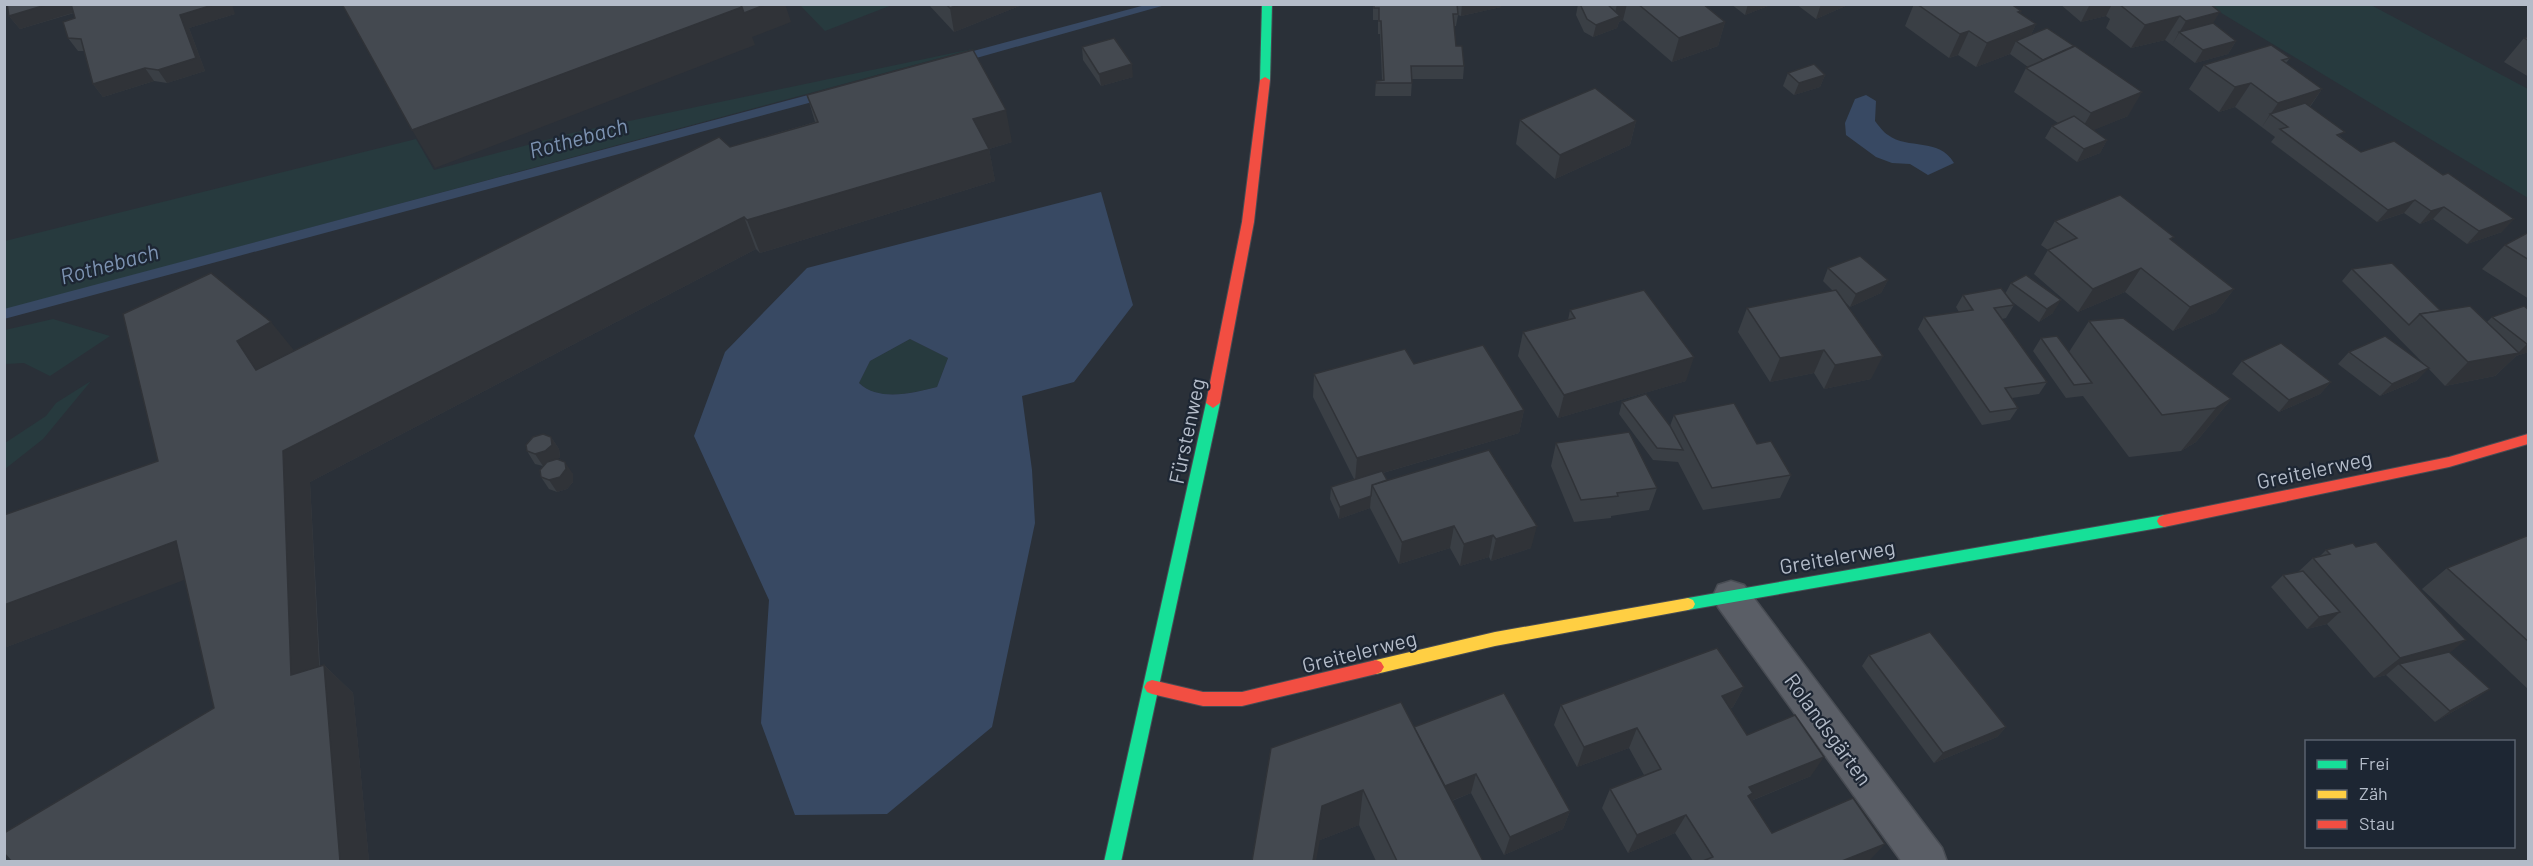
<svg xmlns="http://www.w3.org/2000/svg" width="2533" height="866" font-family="Barlow,sans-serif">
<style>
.green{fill:#273a3e}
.water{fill:#384963;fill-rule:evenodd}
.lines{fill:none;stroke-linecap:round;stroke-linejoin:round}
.stream{fill:#384963;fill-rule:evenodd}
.street-casing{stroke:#484c53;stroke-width:3}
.fast-casing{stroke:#484c53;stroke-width:2}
.slow-casing{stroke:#484c53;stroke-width:2}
.jam-casing{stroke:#484c53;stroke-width:2}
.street{fill:#5a5e66;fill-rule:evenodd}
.fast{fill:#16e098;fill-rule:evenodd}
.slow{fill:#ffcf43;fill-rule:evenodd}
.jam{fill:#f24e42;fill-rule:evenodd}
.wall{fill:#3a3f45}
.shaded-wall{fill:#303338}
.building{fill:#444950;stroke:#303338;stroke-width:1.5}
.labels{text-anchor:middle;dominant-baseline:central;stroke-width:4.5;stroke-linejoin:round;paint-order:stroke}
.street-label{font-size:21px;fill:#b4bcc9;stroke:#1d2633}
.water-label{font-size:22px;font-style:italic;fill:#7c92b1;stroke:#1d2633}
</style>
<rect width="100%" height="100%" fill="#2a3038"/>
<!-- green -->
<g class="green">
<path d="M800 5H799H892L825 31Z"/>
<path d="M2208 5H2371L2528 89V198Z"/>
<path d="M977 48 5 310V241L416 139 434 170 572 133Z"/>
<path d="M53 319 110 336 50 376 24 363 5 364V330Z"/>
<path d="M910 339 948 358 937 387C912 393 879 402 859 383L870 361Z"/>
<path d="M91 381 43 439 5 469V443L46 416 56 403Z"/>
</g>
<!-- water -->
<g class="water">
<path d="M1866 95 1876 101 1875 121C1879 126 1883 132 1888 135 1908 150 1939 137 1954 163L1928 175 1910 164 1892 163 1876 157 1846 135 1845 123 1855 99Z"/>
<path d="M1101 192 1133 305 1074 382 1022 396 1032 470 1035 523 992 727 887 814 795 815 761 723 769 600 694 436 725 352 807 268ZM910 339 948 358 937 387C913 393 879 402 859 383L870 361Z"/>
</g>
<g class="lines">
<!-- stream -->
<g class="stream">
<path d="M1149 4H1169L955 64 949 60 951 57Z"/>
<path d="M827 90 833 94 831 97 4 319V309Z"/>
</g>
<!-- street casing -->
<g class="street-casing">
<path id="street" d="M1731 581 1744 585 1942 848 1947 862H1902L1718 607 1713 596 1718 585Z"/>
</g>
<!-- fast casing -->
<g class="fast-casing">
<g id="fast">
<path d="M1262 4H1272L1270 80 1265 83 1260 80Z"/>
<path d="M1213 398 1220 403 1121 862H1104L1206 403Z"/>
<path d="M2164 515 2169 517 2171 521 2169 525 2164 527 1688 610 1683 608 1681 604 1683 600 1688 598Z"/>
</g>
</g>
<!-- slow casing -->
<g class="slow-casing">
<path id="slow" d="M1688 598 1693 600 1695 604 1693 608 1688 610 1495 646 1376 674 1371 672 1368 667 1371 662 1376 660 1495 632Z"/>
</g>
<!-- jam casing -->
<g class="jam-casing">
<g id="jam">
<path d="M1265 77 1270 80 1254 222 1220 403 1213 408 1206 403 1242 222 1260 80Z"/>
<path d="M2528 434V444L2449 467 2164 527 2159 525 2157 521 2159 517 2164 515 2449 457Z"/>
<path d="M1376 660 1381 662 1384 667 1381 672 1376 674 1242 706H1203L1152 694 1147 692 1144 687 1147 682 1152 680 1203 692H1242Z"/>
</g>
</g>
<!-- street -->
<use href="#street" class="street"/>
<!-- fast -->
<use href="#fast" class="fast"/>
<!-- slow -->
<use href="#slow" class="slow"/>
<!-- jam -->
<use href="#jam" class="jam"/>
</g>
<!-- wall -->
<g class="wall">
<path d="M7 4 235 14 189 28 205 71 167 83 154 81 103 97 93 84 85 51H78L68 38 75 18 74 13 20 29 9 16Z"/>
<path d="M928 4H1024L954 32Z"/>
<path d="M1373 4H1501V7L1461 16 1458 15 1456 26H1454L1456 46 1464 66 1463 79H1412L1411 96H1375L1376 81 1382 80 1380 34H1378V20H1373Z"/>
<path d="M1578 4H1703L1725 22 1718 46 1672 62 1623 20 1619 22 1617 28 1593 37 1584 32 1576 15Z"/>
<path d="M1731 4H1773L1745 15Z"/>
<path d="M1796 4H1850L1816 19Z"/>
<path d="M1914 4H2011L2021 11 2020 13 2036 24 2031 35 2128 116 2093 130 2107 140 2100 153 2077 162 2045 138 2052 126 2058 123 2014 92 2026 68 2028 67 2010 54 1976 67 1958 55 1949 58 1905 26Z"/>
<path d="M2060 4H2210L2213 24 2236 41 2228 54 2195 63 2165 40 2131 48 2106 28 2110 19 2106 16 2081 22Z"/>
<path d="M2529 36V77L2504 62 2524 38Z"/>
<path d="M1082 47 1133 77 1101 86 1083 60Z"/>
<path d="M2290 58 2286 63 2322 89 2310 107 2341 137 2361 152 2502 232 2467 244 2433 219 2420 224 2404 213 2377 222 2271 142 2275 137 2235 107 2219 112 2189 89 2204 65Z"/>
<path d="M1788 73 1825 75 1820 87 1794 95 1783 86Z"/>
<path d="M807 95 1012 142 989 149 995 181 760 253 756 249 310 482 320 667 324 665 353 693 369 861H11L214 708 185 579 4 648V515L158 461 730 147 815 122Z"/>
<path d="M1520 120 1636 121 1630 145 1555 179 1516 144Z"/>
<path d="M2055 221 2172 241 2234 289 2216 312 2173 331 2125 292 2078 312 2034 274 2048 250 2041 245Z"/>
<path d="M2529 232V299L2482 269 2505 245Z"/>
<path d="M1828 268 1888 280 1881 293 1850 307 1843 300 1871 379 1824 389 1814 373 1770 382 1738 332 1747 308 1833 291 1823 281Z"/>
<path d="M2352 269 2441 311 2487 322 2492 317 2524 306 2529 352 2516 356 2495 376 2445 386 2428 368 2416 381 2380 396 2338 364 2349 352 2426 366 2342 281Z"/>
<path d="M2011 283 2053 313 2039 322 2010 300 2014 305 2006 318 2002 319 2047 382 2039 394 2012 398 2018 408 2010 420 1982 425 1918 329 1924 317 1959 312 1956 307 1963 295 2005 294Z"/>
<path d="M1570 310 1686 381 1558 418 1518 356 1523 332 1568 320Z"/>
<path d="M2089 321 2231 399 2196 442 2181 451 2129 457 2083 396 2066 398 2033 351 2041 338 2069 352Z"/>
<path d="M2242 361 2331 382 2320 394 2279 412 2232 374Z"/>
<path d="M1414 364 1524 410 1519 433 1383 473 1387 480 1531 548 1491 561 1489 557 1460 566 1450 548 1399 564 1370 508 1339 519 1330 499 1331 487 1354 479 1313 397 1314 374Z"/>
<path d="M1622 402 1670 426 1674 415 1757 444 1791 475 1780 498 1703 510 1678 462 1653 460 1619 414Z"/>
<path d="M551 437 559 449 560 457 557 459 573 474V482L567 489 557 492 549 489 541 477 543 466 535 464 527 451Z"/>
<path d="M1556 443 1657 488 1649 510 1611 516V518L1574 522 1551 466Z"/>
<path d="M2529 535V690L2422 589 2447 568Z"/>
<path d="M2326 550 2450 653 2490 689 2475 699 2435 722 2386 675 2374 678 2327 624 2307 629 2271 587 2283 575 2298 572 2313 558 2320 556Z"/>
<path d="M1869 655 2006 727 1997 737 1934 763 1862 666Z"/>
<path d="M1744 687 1733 707 1730 709 1747 735 1811 776 1751 801 1772 833 1869 861H1693L1675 833 1628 853 1602 808 1610 789 1644 775 1629 748 1577 767 1554 725 1561 705Z"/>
<path d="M1414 727 1570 811 1563 829 1504 855 1471 793 1452 801 1483 861H1376L1359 825 1320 840 1252 861Z"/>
</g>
<!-- shaded-wall -->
<g class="shaded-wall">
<path d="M49 4H74L79 11 20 29 9 16Z"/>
<path d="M216 4H232L235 14 189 28 205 71 167 83 158 70 180 15Z"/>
<path d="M767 4H785L791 22 752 37 755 45 435 168 412 130 742 7Z"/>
<path d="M960 4H1024L954 32 950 8Z"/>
<path d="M1462 4H1501V7L1461 16Z"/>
<path d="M1617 4H1627L1623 20 1619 22 1617 28 1593 37 1596 25 1614 18Z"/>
<path d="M1748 4H1773L1745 15Z"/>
<path d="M1821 4H1850L1816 19Z"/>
<path d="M2090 4H2112L2106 16 2081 22Z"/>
<path d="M2021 11 2010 35 2036 24 2025 47 2016 41 2010 54 1976 67 1987 43 2018 12Z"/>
<path d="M2220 12 2205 36 2179 32 2172 45 2186 21Z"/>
<path d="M2180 16 2165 40 2131 48 2145 25Z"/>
<path d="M1725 22 1718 46 1672 62 1679 38Z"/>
<path d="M1969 31 1958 55 1949 58 1960 34Z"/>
<path d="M2236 41 2228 54 2195 63 2203 50Z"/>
<path d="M1132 64 1133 77 1101 86 1099 74Z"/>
<path d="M145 68 154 81 103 97 93 84Z"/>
<path d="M1825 75 1820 87 1794 95 1799 83Z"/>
<path d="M2251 83 2235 107 2219 112 2235 87Z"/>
<path d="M2322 89 2305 113 2270 114 2262 127 2278 103Z"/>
<path d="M2142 92 2128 116 2077 137 2091 113Z"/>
<path d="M1006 110 1012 142 989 149 995 181 760 253 747 220 973 119Z"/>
<path d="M1636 121 1630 145 1555 179 1560 155Z"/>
<path d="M2107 140 2100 153 2077 162 2084 149Z"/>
<path d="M2415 200 2404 213 2377 222 2388 210Z"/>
<path d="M2444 207 2433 219 2420 224 2431 211Z"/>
<path d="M744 217 756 249 310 482 321 703 291 675 283 451Z"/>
<path d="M2514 219 2502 232 2467 244 2479 231Z"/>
<path d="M2141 268 2125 292 2078 312 2093 289Z"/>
<path d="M1888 280 1881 293 1850 307 1856 294Z"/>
<path d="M2234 289 2216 312 2173 331 2190 307Z"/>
<path d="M2061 300 2053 313 2039 322 2047 309Z"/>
<path d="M271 322 297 354 256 370 237 341Z"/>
<path d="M2527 344H2529V352L2516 356 2495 376 2445 386 2468 362 2518 353Z"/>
<path d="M1824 350 1814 373 1770 382 1780 358Z"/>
<path d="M1883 356 1871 379 1824 389 1835 365Z"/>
<path d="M1694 357 1686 381 1558 418 1564 395Z"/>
<path d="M2429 368 2416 381 2380 396 2392 384Z"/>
<path d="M2331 382 2320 394 2279 412 2289 400Z"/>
<path d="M2231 399 2196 442 2181 451 2216 408Z"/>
<path d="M1524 410 1519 433 1355 481 1357 458Z"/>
<path d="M551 437 559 449 560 457 553 464 543 466 535 454Z"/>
<path d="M565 462 573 474V482L567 489 557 492 549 480Z"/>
<path d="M1371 496 1370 508 1339 519 1340 507Z"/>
<path d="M1454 526 1450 548 1399 564 1402 542Z"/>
<path d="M1537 526 1531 548 1491 561 1496 539Z"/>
<path d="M1493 535 1489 557 1460 566 1464 544Z"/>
<path d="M176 541 208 571 4 648V605Z"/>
<path d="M2340 612 2327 624 2307 629 2319 617Z"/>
<path d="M2466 640 2439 661 2399 664 2386 675 2374 678 2400 658Z"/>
<path d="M324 665 353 693 369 861H340Z"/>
<path d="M1744 687 1733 707 1711 716 1722 696Z"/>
<path d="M2490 689 2475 699 2435 722 2450 711Z"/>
<path d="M2006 727 1997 737 1934 763 1943 753Z"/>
<path d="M1637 728 1629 748 1577 767 1584 747Z"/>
<path d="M1824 757 1811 776 1748 802 1749 787Z"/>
<path d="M1476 774 1471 793 1430 809 1434 790Z"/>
<path d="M1363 790 1359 825 1320 840 1316 861H1313L1322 806Z"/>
<path d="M1570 811 1563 829 1504 855 1510 837Z"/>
<path d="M1686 815 1675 833 1628 853 1637 835Z"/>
<path d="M1885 844 1869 861H1842Z"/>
</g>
<!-- building -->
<g class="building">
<path d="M7 4H49L9 16Z"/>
<path d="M71 4H216L180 15 196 58 158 70 145 68 93 84 81 39 68 38 63 22 75 18Z"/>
<path d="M342 4H740L742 7 412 130Z"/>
<path d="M740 4H767L744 13 742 7Z"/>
<path d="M946 4H960L950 8Z"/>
<path d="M1374 4H1457L1458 14H1453L1456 46H1462L1464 66H1411L1412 83H1376V81L1384 80 1381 21H1379V8H1374Z"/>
<path d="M1580 4H1607L1620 16 1596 25 1587 19Z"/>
<path d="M1638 4H1703L1725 22 1679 38Z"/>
<path d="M1917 4H2011L2021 11 2018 12 2036 24 1987 43 1969 31 1960 34Z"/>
<path d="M2119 4H2210L2220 12 2186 21 2180 16 2145 25Z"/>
<path d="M2213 23 2236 41 2203 50 2179 32Z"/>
<path d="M2047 28 2074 46 2043 60 2016 41Z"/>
<path d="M2529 36V41L2524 38Z"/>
<path d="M1114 38 1132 64 1099 74 1082 47Z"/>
<path d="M2271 45 2290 58 2282 60 2322 89 2278 103 2251 83 2235 87 2204 65Z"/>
<path d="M2075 46 2142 92 2091 113 2026 68Z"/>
<path d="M973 50 1006 110 973 119 989 149 747 220 744 217 283 451 291 675 324 665 340 861H11L4 853V833L214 708 176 541 4 605V515L158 461 123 314 211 273 271 322 237 341 256 370 719 137 730 147 818 122 807 95Z"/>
<path d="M1814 64 1825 75 1799 83 1788 73Z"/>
<path d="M1595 88 1636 121 1560 155 1520 120Z"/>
<path d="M2305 103 2345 132 2337 135 2361 152 2394 141 2443 175 2448 173 2514 219 2479 231 2444 207 2431 211 2415 200 2388 210 2280 129 2288 127 2270 114Z"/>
<path d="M2074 116 2107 140 2084 149 2052 126Z"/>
<path d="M2120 195 2174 237 2170 239 2234 289 2190 307 2141 268 2093 289 2048 250 2077 238 2055 221Z"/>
<path d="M2529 232V260L2505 245Z"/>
<path d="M1860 256 1888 280 1856 294 1828 268Z"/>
<path d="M2392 263 2441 311 2420 314 2409 325 2352 269Z"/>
<path d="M2026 275 2061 300 2047 309 2011 283Z"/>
<path d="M2001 288 2014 305 1994 308 2047 382 2005 388 2018 408 1990 412 1924 317 1973 310 1963 295Z"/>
<path d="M1644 290 1694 357 1564 395 1523 332 1575 318 1570 310Z"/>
<path d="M1836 290 1883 356 1835 365 1824 350 1780 358 1747 308Z"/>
<path d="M2470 306 2519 353 2468 362 2420 314Z"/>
<path d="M2524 306 2529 310V344H2527L2492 317Z"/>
<path d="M2123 318 2231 399 2216 408 2162 415 2089 321Z"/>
<path d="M2057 336 2092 383 2074 385 2041 338Z"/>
<path d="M2385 336 2429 368 2392 384 2349 352Z"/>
<path d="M2281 343 2331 382 2289 400 2242 361Z"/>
<path d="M1483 345 1524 410 1357 458 1314 374 1405 349 1414 364Z"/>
<path d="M1646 394 1670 426 1683 450 1657 448 1622 402Z"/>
<path d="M1734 403 1757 444 1771 441 1791 475 1712 488 1674 415Z"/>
<path d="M1629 432 1657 488 1617 493 1618 496 1581 500 1556 443Z"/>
<path d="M543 434 551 437 552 445 545 451 535 454 527 451 526 445 533 437Z"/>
<path d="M1489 450 1537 526 1496 539 1493 535 1464 544 1454 526 1402 542 1372 485Z"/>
<path d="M557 459 565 462 566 469 560 477 549 480 541 477 540 470 547 462Z"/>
<path d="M1382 471 1387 480 1372 485 1371 496 1340 507 1331 487Z"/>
<path d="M2529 535V642L2447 568Z"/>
<path d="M2376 542 2466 640 2400 658 2313 558 2330 554 2326 550 2353 543 2356 547Z"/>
<path d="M2303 571 2340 612 2319 617 2283 575Z"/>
<path d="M1930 632 2006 727 1943 753 1869 655Z"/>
<path d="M1717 648 1744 687 1722 696 1747 735 1795 715 1824 757 1749 787 1753 793 1748 796 1772 833 1853 798 1885 844 1842 861H1703L1713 857 1686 815 1637 835 1610 789 1661 769 1637 728 1584 747 1561 705Z"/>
<path d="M2449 652 2490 689 2450 711 2399 664Z"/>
<path d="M1504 693 1570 811 1510 837 1476 774 1445 786 1414 727Z"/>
<path d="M1401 702 1483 861H1397L1363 790 1322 806 1313 861H1252L1271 748Z"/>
</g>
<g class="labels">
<!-- street labels -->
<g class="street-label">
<text transform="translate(1186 431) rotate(-78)">Fürstenweg</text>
<text transform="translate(2314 469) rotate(-12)">Greitelerweg</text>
<text transform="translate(1837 556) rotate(-10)">Greitelerweg</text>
<text transform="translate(1359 651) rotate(-14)">Greitelerweg</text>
<text transform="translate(1829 729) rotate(54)">Rolandsgärten</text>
</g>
<!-- water labels -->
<g class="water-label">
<text transform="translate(578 137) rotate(-15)">Rothebach</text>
<text transform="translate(109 263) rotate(-15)">Rothebach</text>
</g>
</g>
<!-- border -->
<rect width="2533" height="866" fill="none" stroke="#b4bcc9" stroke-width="12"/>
<!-- legend -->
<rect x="2305" y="740" width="210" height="108" fill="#1d2633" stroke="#59626f" stroke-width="1.5"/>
<rect x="2317" y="760" width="30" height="9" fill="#16e098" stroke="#59626f" stroke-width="1.5"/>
<text x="2359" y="770" font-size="18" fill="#b4bcc9">Frei</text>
<rect x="2317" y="790" width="30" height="9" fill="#ffcf43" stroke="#59626f" stroke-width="1.5"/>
<text x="2359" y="800" font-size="18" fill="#b4bcc9">Zäh</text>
<rect x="2317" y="820" width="30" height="9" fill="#f24e42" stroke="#59626f" stroke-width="1.5"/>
<text x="2359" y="830" font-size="18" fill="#b4bcc9">Stau</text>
</svg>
